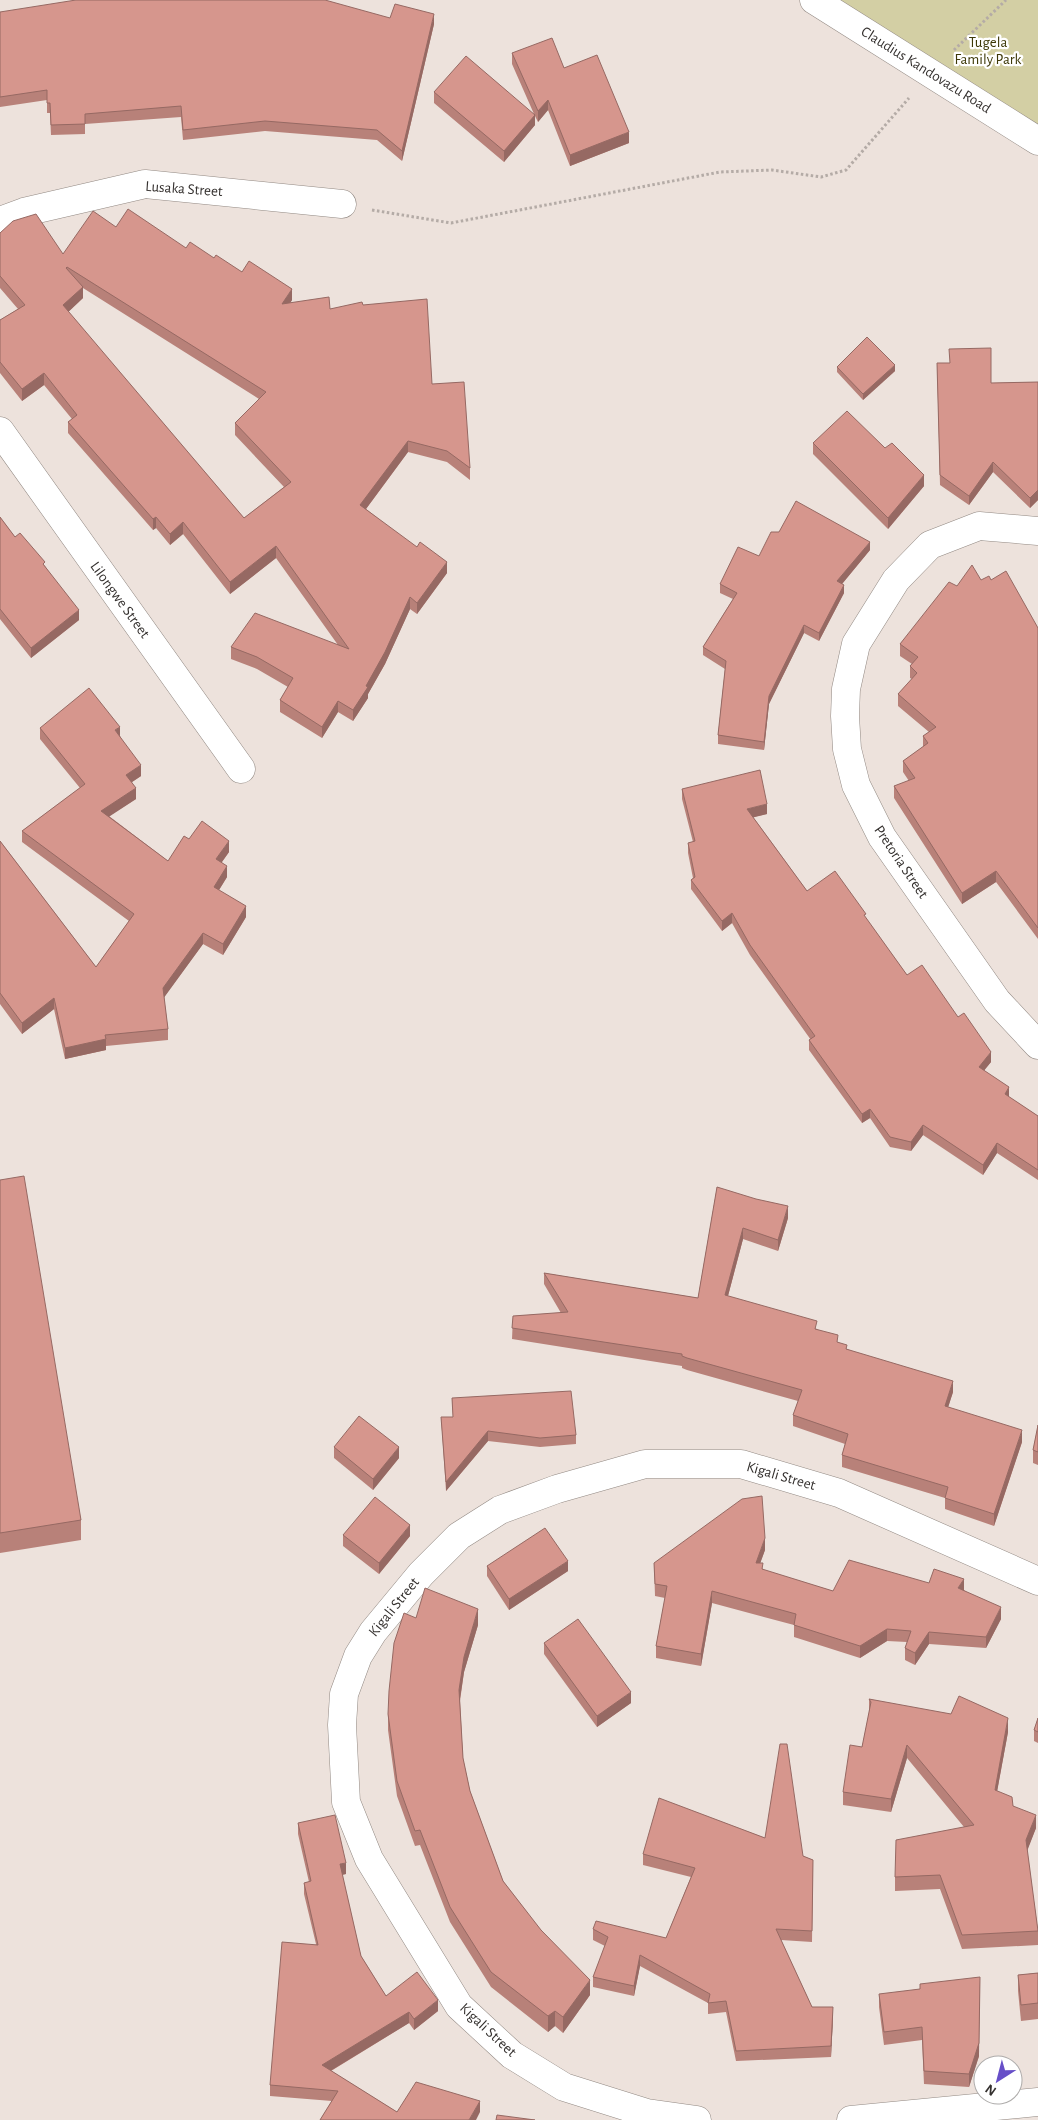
<svg xmlns="http://www.w3.org/2000/svg" width="1038" height="2120" font-family="'Alegreya Sans',sans-serif">
<style>
.green{fill:#d3cfa4}
.lines{fill:none;stroke-linecap:round;stroke-linejoin:round}
.minor-casing{stroke:#928983;stroke-width:29}
.path{stroke:#b4aba6;stroke-width:3;stroke-dasharray:2.5 2.5;stroke-linecap:butt}
.minor{stroke:#fff;stroke-width:28}
.wall{fill:#b88179;fill-rule:evenodd}
.shaded-wall{fill:#966963}
.building{fill:#d6968d;stroke:#966963;fill-rule:evenodd}
.labels{text-anchor:middle;dominant-baseline:central;stroke-width:4.5;stroke-linejoin:round;paint-order:stroke}
.park-label{font-size:15px;fill:#3d3807;stroke:#fff}
.street-label{font-size:15px;fill:#34302e;stroke:#fff}
</style>
<rect width="100%" height="100%" fill="#ede2dc"/>
<!-- green -->
<path class="green" d="M814 0H1038V141Z"/>
<g class="lines">
<!-- minor casing -->
<g class="minor-casing">
<g id="minor">
<path d="M814 0 1038 141"/>
<path d="M0 221 24 212 145 184 342 204"/>
<path d="M0 431 241 769"/>
<path d="M1038 531 979 526 930 545 896 580 856 644 846 689 845 716 847 749 856 785 882 837 997 1001 1038 1045"/>
<path d="M697 2120 647 2113 564 2087 512 2055 459 2006 369 1859 346 1802 342 1725 344 1694 358 1656 373 1632 421 1574 459 1536 500 1510 557 1489 645 1464H741L839 1493 1038 1581"/>
<path d="M851 2120 1038 2102"/>
</g>
</g>
<!-- path -->
<g class="path">
<path d="M954 50 1006 0"/>
<path d="M372 210 451 223 720 172 772 170 821 177 846 170 909 98"/>
</g>
<!-- minor -->
<use href="#minor" class="minor"/>
</g>
<!-- wall -->
<g class="wall">
<path d="M0 12 390 18 434 24 402 161 377 140 265 131 183 140 181 117 85 124V134L51 135 50 113H47V100L0 107Z"/>
<path d="M512 53 564 68 629 143 570 166 548 110 538 122 535 116V125L504 162 434 103V92L534 114 512 64Z"/>
<path d="M116 227 186 248 214 258 242 272 292 300 290 303 330 309 363 305 432 384 470 468V480L447 462 408 452 366 509 447 573 417 614 410 609 385 664 368 694V698L353 721 338 712 322 738 280 712V700L288 687 257 669 231 659V647L338 645 276 558 230 594 183 534 170 545 156 528 153 530 68 433V422L72 419 44 385 22 401 0 373V320L18 309 0 288V233L63 254ZM83 288 259 399 235 423V435L284 487 244 518 68 312 83 298Z"/>
<path d="M937 363 991 383 1038 382V500L1030 508 993 472 969 505 940 485Z"/>
<path d="M837 367 895 371 863 400 837 372Z"/>
<path d="M813 443 924 486 888 529 813 454Z"/>
<path d="M0 517 15 537 45 566 79 620 31 658 0 619Z"/>
<path d="M870 550 842 584 844 593 819 641 804 633 769 704 764 750 718 744V735L725 669 703 655V647L733 599 720 593V584L759 556Z"/>
<path d="M981 580H991L1038 628V939L996 882 962 904 894 798V786L909 781 903 772V761L923 747V736L929 732 898 706V694L912 679 910 678V666L912 664 900 656V644L957 586Z"/>
<path d="M40 728 120 736 141 776 132 782 136 799 109 816 168 861 189 839 229 852 222 862 227 877 219 890 246 917 223 955 203 944 164 997 168 1029V1040L106 1046V1050L65 1059 54 1009 22 1034 0 1004V841L96 967 129 921 22 842V831L80 788 40 739Z"/>
<path d="M682 789 767 814 753 817 807 891 866 919 907 975 958 1017 991 1062 984 1070 1009 1097 1038 1116V1180L997 1153 983 1175 923 1135 911 1151 890 1147 870 1118 862 1123 809 1050V1040H811L750 955 732 923 722 931 691 889V880L693 878 688 853V843L693 842 682 799Z"/>
<path d="M0 1180 81 1520V1540L0 1553Z"/>
<path d="M717 1187 788 1218 778 1251 743 1239 728 1296 817 1329 847 1349 953 1392 948 1407 1022 1442 994 1526 945 1509V1498L842 1467V1455L845 1444 793 1426V1415L798 1401 687 1370 682 1368V1366L512 1339 513 1316 561 1313 544 1284V1273L698 1298Z"/>
<path d="M452 1398 576 1435V1444L540 1447 488 1441 446 1491 441 1417H453Z"/>
<path d="M1038 1425V1465L1033 1463V1450Z"/>
<path d="M334 1447 399 1458 373 1490 334 1458Z"/>
<path d="M343 1535 410 1536 379 1574 343 1546Z"/>
<path d="M765 1550 760 1563 763 1570 833 1591 929 1583 964 1590 1001 1619 986 1648 929 1644 915 1665 905 1660V1648L907 1642 887 1641 860 1658 794 1637V1625L712 1603 701 1666 656 1658V1646L665 1598 655 1596 654 1563Z"/>
<path d="M487 1566 568 1571 509 1610 487 1576Z"/>
<path d="M416 1618 478 1625 464 1672 460 1701 463 1758 470 1791 503 1881 590 1995 563 2033 555 2026 548 2032 491 1987 450 1922 420 1845 415 1846 397 1796 388 1730V1714Z"/>
<path d="M544 1643 631 1703 597 1727 544 1654Z"/>
<path d="M869 1699 1008 1732 997 1791 1036 1828 1027 1850 1038 1931V1945L962 1949 940 1889 895 1891V1877L964 1827 907 1758 891 1812 843 1805V1792L862 1747 869 1713Z"/>
<path d="M1038 1718V1743L1034 1741V1730Z"/>
<path d="M298 1823 346 1874 342 1875 361 1956 386 1996 438 2011 414 2030 409 2023 331 2071 397 2112H480L320 2120 332 2101 270 2096V2085L316 1944 304 1894V1883L309 1882 298 1834Z"/>
<path d="M643 1854 803 1856 813 1860 812 1942 781 1940 812 2007 833 2017 831 2057 736 2061 726 2012 708 2014V2003L640 1966 634 1996 593 1987V1977L605 1946 593 1940V1929L666 1938 691 1877 643 1865Z"/>
<path d="M1038 1973V2019L1021 2021 1018 1991V1975Z"/>
<path d="M879 1994 979 2056 969 2087 924 2084 922 2040 884 2045 879 2007Z"/>
</g>
<!-- shaded-wall -->
<g class="shaded-wall">
<path d="M434 14V24L402 161V151Z"/>
<path d="M548 100V110L538 122V111Z"/>
<path d="M535 115V125L504 162V151Z"/>
<path d="M629 132V143L570 166V155Z"/>
<path d="M83 287V298L63 317V305Z"/>
<path d="M292 289V300L282 316V304Z"/>
<path d="M895 365V371L863 400V394Z"/>
<path d="M44 373V385L22 401V389Z"/>
<path d="M408 441V452L360 517V505Z"/>
<path d="M993 462V472L969 505V496Z"/>
<path d="M924 475V486L888 529V518Z"/>
<path d="M1038 490V500L1030 508V498Z"/>
<path d="M156 517V528L153 530V519Z"/>
<path d="M183 522V534L170 545V534Z"/>
<path d="M870 542V550L837 590V581Z"/>
<path d="M276 546V558L230 594V582Z"/>
<path d="M447 562V573L417 614V603Z"/>
<path d="M844 585V593L819 641V633Z"/>
<path d="M410 597V609L385 664 368 694V698L353 721V710Z"/>
<path d="M79 610V620L31 658V648Z"/>
<path d="M804 625V633L769 704 764 750V742L769 696Z"/>
<path d="M338 701V712L322 738V727Z"/>
<path d="M120 727V738L115 730Z"/>
<path d="M141 765V776L126 786V775Z"/>
<path d="M136 788V799L101 822V811Z"/>
<path d="M767 804V814L747 819V809Z"/>
<path d="M229 841V852L216 870V859Z"/>
<path d="M227 866V877L214 898V887Z"/>
<path d="M996 871V882L962 904V893Z"/>
<path d="M246 906V917L223 955V944Z"/>
<path d="M732 913V923L722 931V921Z"/>
<path d="M203 933V944L163 999V988Z"/>
<path d="M54 998V1009L22 1034V1023Z"/>
<path d="M106 1039V1050L65 1059V1048Z"/>
<path d="M991 1052V1062L979 1077V1067Z"/>
<path d="M1009 1087V1097L1005 1094Z"/>
<path d="M870 1109V1118L862 1123V1114Z"/>
<path d="M923 1125V1135L911 1151V1142Z"/>
<path d="M997 1143V1153L983 1175V1165Z"/>
<path d="M788 1206V1218L778 1251V1240Z"/>
<path d="M743 1228V1239L725 1307V1295Z"/>
<path d="M953 1381V1392L945 1417V1406Z"/>
<path d="M1022 1430V1442L994 1526V1514Z"/>
<path d="M488 1431V1441L446 1491V1482Z"/>
<path d="M399 1447V1458L373 1490V1479Z"/>
<path d="M410 1525V1536L379 1574V1563Z"/>
<path d="M765 1538V1550L756 1575V1563Z"/>
<path d="M568 1561V1571L509 1610V1599Z"/>
<path d="M964 1579V1591L958 1588Z"/>
<path d="M712 1591V1603L701 1666V1654Z"/>
<path d="M1001 1607V1619L986 1648V1637Z"/>
<path d="M478 1609V1625L464 1672 459 1705V1690L464 1657Z"/>
<path d="M887 1629V1641L860 1658V1646Z"/>
<path d="M929 1632V1644L915 1665V1653Z"/>
<path d="M631 1692V1703L597 1727V1716Z"/>
<path d="M1008 1718V1732L995 1803V1790Z"/>
<path d="M907 1745V1758L891 1812V1799Z"/>
<path d="M1036 1815V1828L1026 1854V1840Z"/>
<path d="M346 1863V1874L340 1875V1864Z"/>
<path d="M640 1955V1966L634 1996V1986Z"/>
<path d="M980 1977 979 2056 969 2087V2074Z"/>
<path d="M590 1980V1995L563 2033V2017Z"/>
<path d="M438 2000V2011L414 2030V2019Z"/>
<path d="M833 2007V2017L831 2057V2046Z"/>
<path d="M555 2011V2026L548 2032V2016Z"/>
<path d="M409 2012V2023L322 2076V2065Z"/>
<path d="M480 2101V2112L476 2120H469Z"/>
</g>
<!-- building -->
<g class="building">
<path d="M76 0H325L390 18 395 4 434 14 402 151 377 130 265 121 183 130 181 106 85 114V124L51 125 50 103H47V90L0 97V12Z"/>
<path d="M552 38 564 68 597 55 629 132 570 155 548 100 538 111 512 53Z"/>
<path d="M466 56 535 115 504 151 434 92Z"/>
<path d="M128 209 186 248 190 242 214 258 216 255 242 272 249 261 292 289 282 304 329 297 330 309 362 302 363 305 427 299 432 384 464 382 470 468 447 451 408 441 360 505 417 547 420 542 447 562 417 603 410 597 385 652 366 686 368 687 353 710 338 701 322 727 280 700 293 678 257 657 231 647 255 613 349 649 276 546 230 582 183 522 170 534 156 517 153 519 68 422 77 415 44 373 22 389 0 362V320L25 305 0 276V233L13 221 36 214 63 254 93 211 116 227ZM67 267 266 392 235 423 291 482 244 518 63 305 83 287 66 268Z"/>
<path d="M867 337 895 365 863 394 837 367Z"/>
<path d="M991 348V383L1038 382V490L1030 498 993 462 969 496 940 475 937 363H950L949 349Z"/>
<path d="M847 411 885 448 892 443 924 475 888 518 813 443Z"/>
<path d="M796 501 870 542 837 581 844 585 819 633 804 625 769 696 764 742 718 735 726 661 703 647 737 593 720 584 738 547 759 556 771 532H779Z"/>
<path d="M0 517 15 537 20 533 45 562 43 564 79 610 31 648 0 609Z"/>
<path d="M972 565 981 580 989 576 991 580 1006 571 1038 628V928L996 871 962 893 894 786 915 778 903 761 928 743 923 736 936 727 898 694 917 673 910 666 918 657 900 644 949 582 957 586Z"/>
<path d="M89 688 120 727 115 730 141 765 126 775 136 788 101 811 168 861 184 836 189 839 202 821 229 841 216 859 227 866 214 887 246 906 223 944 203 933 163 988 168 1029 105 1035 106 1039 65 1048 54 998 22 1023 0 993V841L96 967 134 914 22 831 85 784 40 728Z"/>
<path d="M760 770 767 804 747 809 807 891 835 871 866 914 864 915 907 975 922 965 958 1017 964 1013 991 1052 979 1067 1009 1087 1005 1094 1038 1116V1170L997 1143 983 1165 923 1125 911 1142 890 1137 870 1109 862 1114 809 1040 815 1036 750 945 732 913 722 921 691 880 695 877 688 843 695 841 682 789Z"/>
<path d="M24 1176 81 1520 0 1533V1180Z"/>
<path d="M717 1187 756 1199 788 1206 778 1240 743 1228 725 1295 817 1321 815 1329 838 1335 837 1342 847 1345 846 1349 953 1381 945 1406 1022 1430 994 1514 945 1498 948 1487 842 1455 848 1434 793 1415 802 1390 687 1358 682 1356V1354L512 1328 513 1316 568 1312 544 1273 698 1298Z"/>
<path d="M571 1391 576 1435 540 1438 488 1431 446 1482 441 1417H453L452 1398Z"/>
<path d="M359 1416 399 1447 373 1479 334 1447Z"/>
<path d="M1038 1425V1452L1033 1450Z"/>
<path d="M762 1496 765 1538 756 1563H763L762 1569 833 1591 849 1560 929 1583 934 1569 964 1579 958 1588 1001 1607 986 1637 929 1632 915 1653 905 1648 911 1631 887 1629 860 1646 794 1625 796 1614 712 1591 701 1654 656 1646 667 1586 655 1584 654 1563 742 1499Z"/>
<path d="M375 1497 410 1525 379 1563 343 1535Z"/>
<path d="M545 1528 568 1561 509 1599 487 1566Z"/>
<path d="M425 1588 478 1609 464 1657 459 1690 463 1758 470 1791 503 1881 541 1930 590 1980 563 2017 555 2011 548 2016 491 1972 450 1907 420 1830 415 1831 397 1781 388 1714 389 1691 394 1643 404 1613 416 1618Z"/>
<path d="M578 1619 631 1692 597 1716 544 1643Z"/>
<path d="M959 1696 1008 1718 995 1790 1012 1797 1013 1806 1036 1815 1026 1840 1038 1931 962 1935 940 1875 895 1877 896 1840 974 1825 907 1745 891 1799 843 1792 850 1745 862 1747 871 1702 869 1699 951 1714Z"/>
<path d="M1038 1718V1732L1034 1730Z"/>
<path d="M780 1744H787L803 1856 813 1860 812 1931 776 1929 812 2007H833L831 2046 736 2051 726 2001 708 2003 710 1994 640 1955 634 1986 593 1977 608 1937 593 1929 596 1921 666 1938 695 1868 643 1854 659 1798 765 1838Z"/>
<path d="M335 1815 346 1863 340 1864 361 1956 386 1996 417 1972 438 2000 414 2019 409 2012 322 2065 397 2112 416 2082 480 2101 469 2120H320L338 2091 270 2085 282 1942 318 1945 304 1883 311 1881 298 1823Z"/>
<path d="M1038 1973V2003L1021 2005 1018 1975Z"/>
<path d="M980 1977 979 2043 969 2074 924 2071 922 2027 884 2032 879 1994 920 1989V1984Z"/>
<path d="M497 2115 535 2120H496Z"/>
</g>
<g class="labels">
<!-- park labels -->
<g class="park-label">
<text x="988" y="42">Tugela<tspan x="988" dy="17">Family Park</tspan></text>
</g>
<!-- street labels -->
<g class="street-label">
<text transform="translate(926 70) rotate(32)">Claudius Kandovazu Road</text>
<text transform="translate(184 189) rotate(4)">Lusaka Street</text>
<text transform="translate(120 600) rotate(54)">Lilongwe Street</text>
<text transform="translate(901 862) rotate(56)">Pretoria Street</text>
<text transform="translate(781 1476) rotate(16)">Kigali Street</text>
<text transform="translate(394 1607) rotate(-51)">Kigali Street</text>
<text transform="translate(488 2030) rotate(43)">Kigali Street</text>
</g>
</g>
<!-- north arrow -->
<g transform="translate(998 2080) rotate(216)"><circle r="24" fill="#ffffff" stroke="#aeacab"/>
<path d="M0-4L9 19L0 12L-9 19Z" fill="#674fc8"/>
<text y="-8" font-size="14" font-weight="bold" text-anchor="middle" fill="#34302e">N</text>
</g>
</svg>
